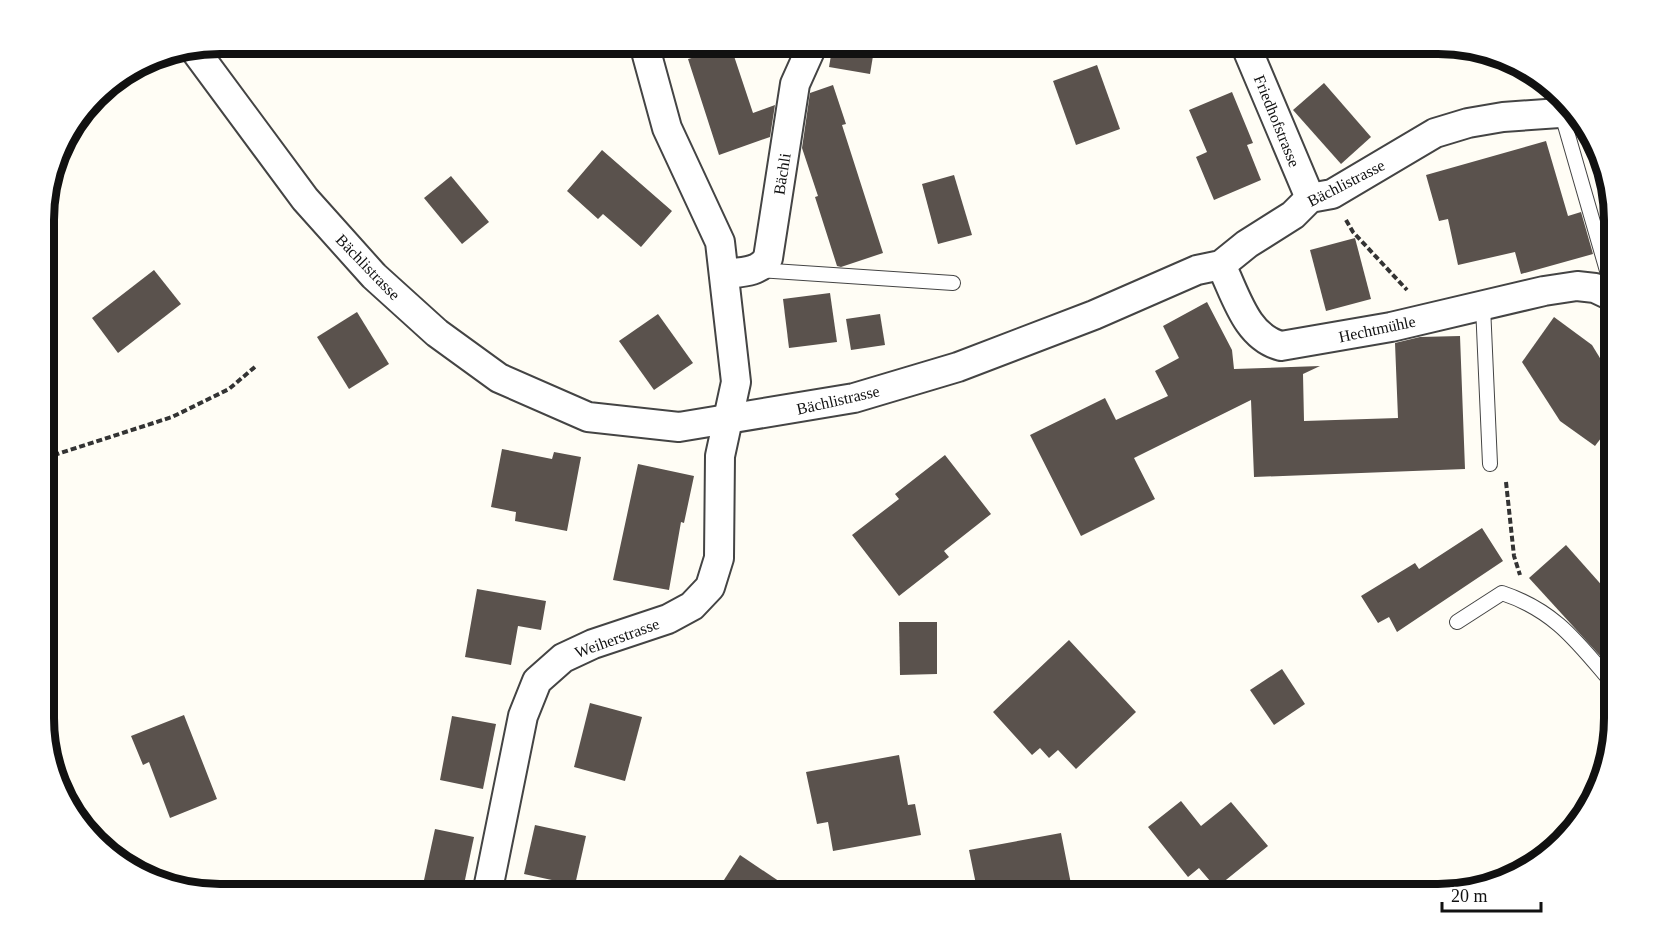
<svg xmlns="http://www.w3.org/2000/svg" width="1658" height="938" font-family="'Times New Roman',serif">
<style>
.building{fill:#5a524d}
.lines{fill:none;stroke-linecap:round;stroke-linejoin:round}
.lane-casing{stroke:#444;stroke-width:16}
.street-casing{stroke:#444;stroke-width:32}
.path{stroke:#333;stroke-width:4;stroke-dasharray:6 3;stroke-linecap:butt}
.lane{stroke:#fff;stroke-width:14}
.street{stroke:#fff;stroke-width:28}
.labels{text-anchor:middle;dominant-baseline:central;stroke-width:6;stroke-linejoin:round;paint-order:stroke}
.street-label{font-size:16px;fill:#111;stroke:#fff}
.rim{fill:none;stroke:#111;stroke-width:8}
</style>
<rect width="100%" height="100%" fill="#fffdf5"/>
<!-- building -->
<g class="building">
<path d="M833 44H875L870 74 829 67Z"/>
<path d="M713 52 734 56 753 113 775 105 770 137 719 155 688 59Z"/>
<path d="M1097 65 1120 129 1076 145 1053 81Z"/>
<path d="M1324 83 1371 137 1341 164 1293 110Z"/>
<path d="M833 85 846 124 842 125 883 253 841 267 837 266 815 197 818 196 802 148 810 93Z"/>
<path d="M1232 92 1253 143 1247 145 1261 180 1214 200 1196 157 1207 152 1189 110Z"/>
<path d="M1546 141 1568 216 1581 212 1593 254 1521 274 1515 252 1458 265 1448 219 1439 221 1426 175Z"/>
<path d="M602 150 672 211 641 247 603 214 598 219 567 191Z"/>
<path d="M954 175 972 235 938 244 922 184Z"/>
<path d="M451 176 489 222 462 244 424 198Z"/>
<path d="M1355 238 1371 299 1326 311 1310 250Z"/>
<path d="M154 270 181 304 118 353 92 318Z"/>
<path d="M830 293 837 342 789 348 783 299Z"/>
<path d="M1207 302 1232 350 1234 369 1320 366 1303 374 1304 421 1398 418 1395 343 1420 337 1460 336 1465 469 1254 477 1251 400 1134 458 1155 499 1081 536 1030 435 1105 398 1116 420 1168 396 1155 371 1179 358 1163 326Z"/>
<path d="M357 312 389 364 349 389 317 337Z"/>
<path d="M658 314 693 363 654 390 619 341Z"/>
<path d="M880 314 885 345 851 350 846 319Z"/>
<path d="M1554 317 1592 345 1614 381V421L1595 446 1560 421 1522 362Z"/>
<path d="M502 449 552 459 554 452 581 457 567 531 515 521 516 512 491 507Z"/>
<path d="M945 455 991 514 944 551 949 557 899 596 852 535 899 499 895 494Z"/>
<path d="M638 464 694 476 684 523 681 522 669 590 613 580Z"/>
<path d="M1482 528 1503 561 1397 632 1389 617 1378 623 1361 596 1415 563 1419 569Z"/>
<path d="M1566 545 1614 599V671L1529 578Z"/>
<path d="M477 589 546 601 541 630 518 626 511 665 465 657Z"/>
<path d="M899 622H937V674L900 675Z"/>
<path d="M1069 640 1136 712 1076 769 1058 750 1049 758 1040 748 1032 755 993 712Z"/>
<path d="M1282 669 1305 704 1274 725 1250 690Z"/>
<path d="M590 703 642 717 625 781 574 767Z"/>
<path d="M184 715 217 799 170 818 149 762 143 765 131 736Z"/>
<path d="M452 716 496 724 483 789 440 780Z"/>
<path d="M899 755 908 805 915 804 921 835 833 851 828 822 817 824 806 772Z"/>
<path d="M1181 801 1201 826 1231 802 1268 846 1216 888 1199 868 1188 877 1148 827Z"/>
<path d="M535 825 586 836 575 885 524 874Z"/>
<path d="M435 829 474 837 462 894H421Z"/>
<path d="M1061 833 1071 884 1060 886 1062 894H978L969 850Z"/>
<path d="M740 855 798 894H715Z"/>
</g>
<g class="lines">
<!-- lane casing -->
<g class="lane-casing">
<g id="lane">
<path d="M146 61 162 58 167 54"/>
<path d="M1564 112 1565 125 1614 295"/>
<path d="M757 270 953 283"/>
<path d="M1483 306 1490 464"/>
<path d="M1457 622 1502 593C1556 611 1578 643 1614 685"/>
</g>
</g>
<!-- street casing -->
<g class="street-casing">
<g id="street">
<path d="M1245 44 1310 198"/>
<path d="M194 49 305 199 374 276 437 333 499 378 588 417 679 427 854 398 958 367 1094 315 1197 270 1221 265 1247 244 1293 215 1310 198 1332 194 1435 133 1468 123 1503 117 1574 112"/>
<path d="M1221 265C1236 295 1246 337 1281 346L1391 327 1544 291 1577 286 1595 288 1614 297"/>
<path d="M724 274C740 272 759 273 768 258L795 84 813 44"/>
<path d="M487 894 523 716 537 681 563 658 593 644 668 619 692 606 710 587 719 558 720 456 736 382 720 242 667 128 644 44"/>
</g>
</g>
<!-- path -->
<g class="path">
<path d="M1346 220 1353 232 1407 290"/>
<path d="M45 458 172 417 229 389 256 366"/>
<path d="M1506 482 1514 556 1520 575"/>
<path d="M45 571 54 594 45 604"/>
</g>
<!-- lane -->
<use href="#lane" class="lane"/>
<!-- street -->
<use href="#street" class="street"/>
</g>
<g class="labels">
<!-- street labels -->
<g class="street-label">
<text transform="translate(1277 121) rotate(68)">Friedhofstrasse</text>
<text transform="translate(782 174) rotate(-81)">Bächli</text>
<text transform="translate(1346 183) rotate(-27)">Bächlistrasse</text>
<text transform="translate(368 267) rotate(46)">Bächlistrasse</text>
<text transform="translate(1377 329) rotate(-12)">Hechtmühle</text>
<text transform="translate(838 400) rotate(-13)">Bächlistrasse</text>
<text transform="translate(617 638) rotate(-20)">Weiherstrasse</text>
</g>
</g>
<!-- crop -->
<path d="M0 0H1658V938H0ZM220 54H1438A166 166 0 0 1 1604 220V718A166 166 0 0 1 1438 884H220A166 166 0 0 1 54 718V220A166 166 0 0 1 220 54Z" fill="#fff" fill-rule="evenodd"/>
<path class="rim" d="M220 54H1438A166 166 0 0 1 1604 220V718A166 166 0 0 1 1438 884H220A166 166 0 0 1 54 718V220A166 166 0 0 1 220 54Z"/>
<!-- scale -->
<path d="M1442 902v9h99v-9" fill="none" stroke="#111111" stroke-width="3"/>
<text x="1451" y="902" font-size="18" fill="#111111" stroke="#ffffff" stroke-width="4.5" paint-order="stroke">20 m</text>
</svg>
